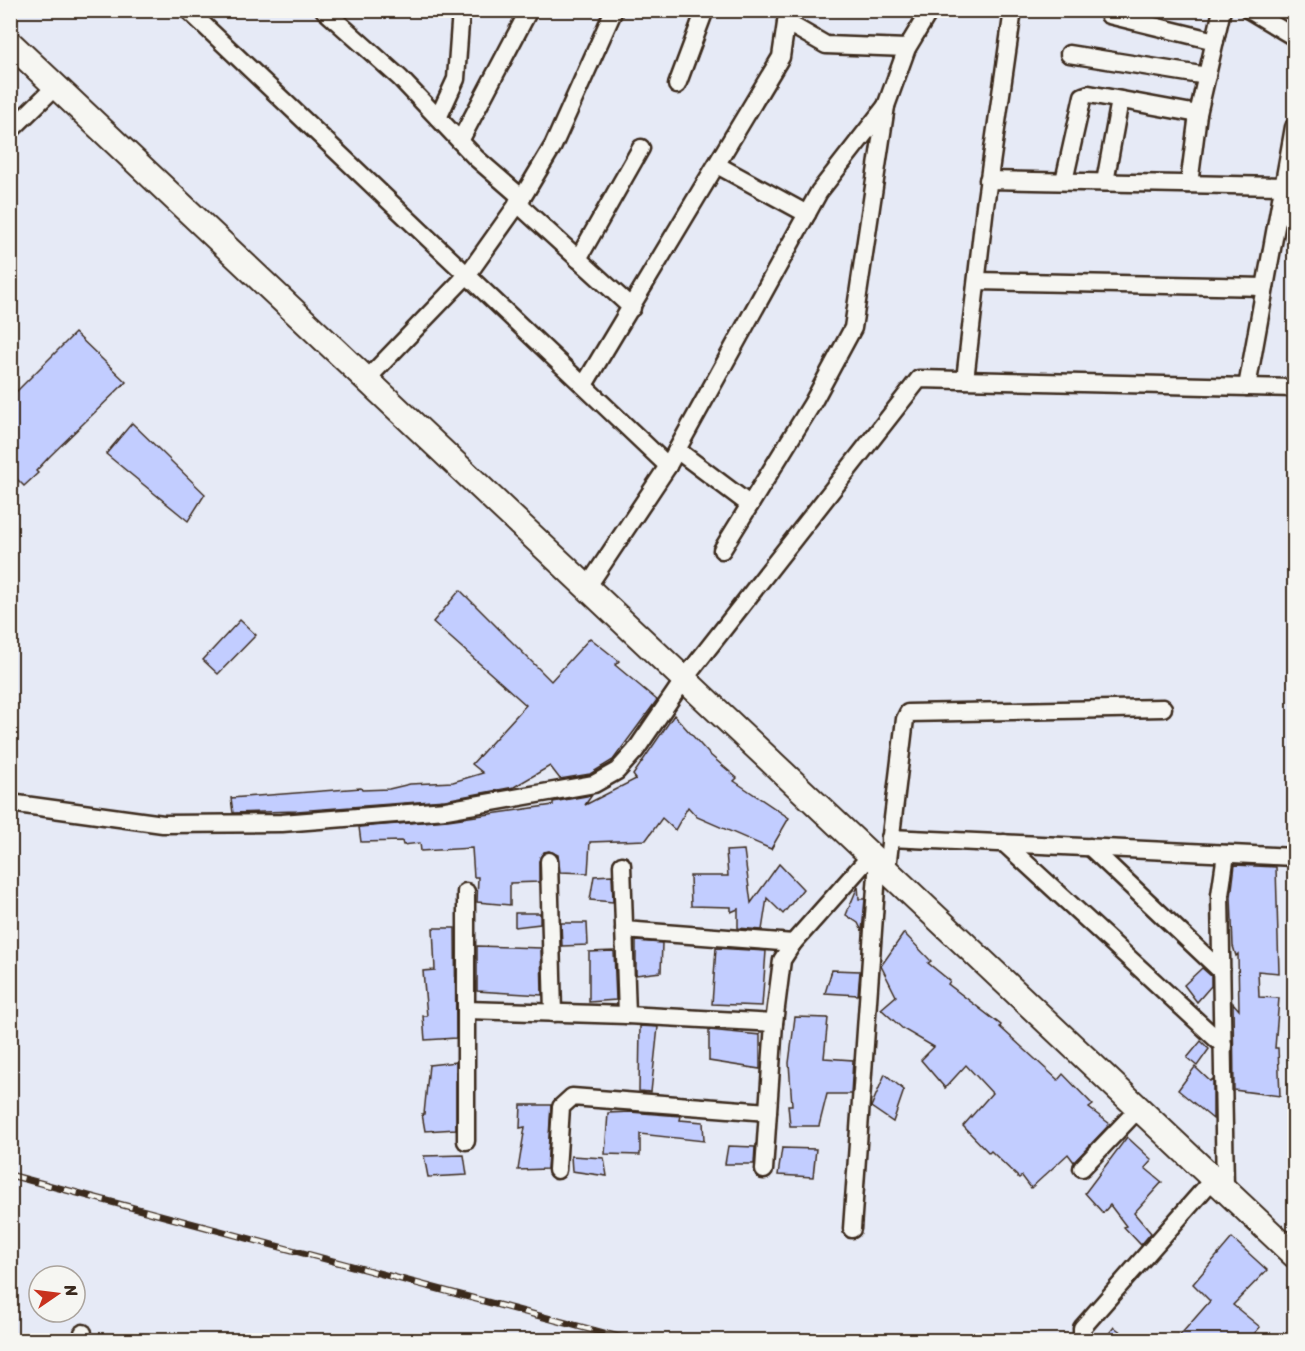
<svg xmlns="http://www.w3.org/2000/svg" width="1305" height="1351" font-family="Sriracha,sans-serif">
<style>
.building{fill:#c2cdff;stroke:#3b2a1e;stroke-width:1.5}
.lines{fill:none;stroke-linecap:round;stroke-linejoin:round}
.minor-casing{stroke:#3b2a1e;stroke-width:21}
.highway-casing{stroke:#3b2a1e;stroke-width:28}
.minor{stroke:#f6f6f2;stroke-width:16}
.highway{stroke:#f6f6f2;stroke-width:24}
.rail-casing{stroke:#3b2a1e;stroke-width:7}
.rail{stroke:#f6f6f2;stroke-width:4.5;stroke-dasharray:14;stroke-linecap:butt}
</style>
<rect width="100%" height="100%" fill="#e6eaf6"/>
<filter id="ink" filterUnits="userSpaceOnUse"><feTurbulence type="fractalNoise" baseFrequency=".0167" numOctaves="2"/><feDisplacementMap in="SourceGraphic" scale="12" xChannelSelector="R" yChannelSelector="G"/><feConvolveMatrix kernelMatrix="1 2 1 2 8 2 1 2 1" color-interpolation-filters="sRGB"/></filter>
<g filter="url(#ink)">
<!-- building -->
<g class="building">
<path d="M75 333 126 382 50 456 36 471 38 473 24 486 10 472V398Z"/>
<path d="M132 423 205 494 188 521 106 454Z"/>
<path d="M460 590 551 681 590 638 619 661 615 665 657 700 613 760 590 774 560 779 550 766 514 787 445 800 297 811 233 813 231 798 361 788 362 790 389 789 410 784 453 782 483 773 472 764 526 705 433 622Z"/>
<path d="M240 620 256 635 218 674 203 660Z"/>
<path d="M674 715 709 754 737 778 734 781 789 818 771 849 697 817 688 807 675 830 662 818 646 840 590 842 588 873 560 872 558 855 549 851 544 852 539 861V882L510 883V905L477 902 478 877H474L472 848 421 851 420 843 403 845 402 841 361 842 359 827 448 820 553 805V802L592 795 585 805 636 779 633 775Z"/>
<path d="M744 850 751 903 779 864 803 889 783 914 767 898 762 930 738 928V909L731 912V907L691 906 690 876H728L726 851Z"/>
<path d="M1235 865 1276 867 1279 973 1258 971 1259 997 1279 998 1275 1048H1278L1280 1096 1234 1090 1233 1003 1239 1010 1238 954 1236 956 1233 946 1231 897Z"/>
<path d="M612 875 613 902 590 900 594 876Z"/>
<path d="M858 886 859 899H865L862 931 858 923 846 915Z"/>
<path d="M515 913H540V924L515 927Z"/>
<path d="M561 923H587L588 945 562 946Z"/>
<path d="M433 928H455L456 1038 425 1040 423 1016H427L423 971 435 970Z"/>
<path d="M904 933 931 961 928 963 950 981 948 984 1001 1025 1000 1027 1058 1080 1063 1074 1093 1105 1089 1108 1110 1124 1074 1162 1068 1154 1031 1188 1022 1176 1019 1178 991 1151 989 1153 963 1126 992 1093 966 1065 945 1088 921 1060 934 1047 903 1029 881 1009 896 996 881 966Z"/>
<path d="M636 941 662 943 661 972 636 975Z"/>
<path d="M477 946 541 948 542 995 477 991Z"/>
<path d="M716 948 766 951 762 1006 712 1004Z"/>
<path d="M614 951 616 1000 589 1002V952Z"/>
<path d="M1202 968 1211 976V986L1197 1002 1184 985Z"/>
<path d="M832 970 860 971 858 995 825 993Z"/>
<path d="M795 1017 828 1018 824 1058 853 1060 851 1094H827L819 1126H790L788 1105H792L789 1063Z"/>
<path d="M640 1026 658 1027 651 1092 639 1091Z"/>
<path d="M709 1030 760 1035V1069L709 1061Z"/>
<path d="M1201 1041 1209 1049 1197 1066 1187 1058Z"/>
<path d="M456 1062V1129L425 1131 422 1114H424L429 1065Z"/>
<path d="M1195 1067 1210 1081 1213 1079V1119L1178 1090Z"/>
<path d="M885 1074 904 1090 893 1122 871 1107Z"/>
<path d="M521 1105H551L547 1169 518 1170 525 1127 520 1128Z"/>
<path d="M630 1112 681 1116 680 1120 703 1122 704 1141 640 1134V1155L605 1154 608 1113Z"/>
<path d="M1127 1137 1152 1160 1145 1168 1162 1182 1134 1213 1151 1233 1141 1245 1124 1227 1126 1226 1110 1205 1103 1213 1085 1193Z"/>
<path d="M728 1146 755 1147 754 1164H725Z"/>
<path d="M782 1148 816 1149 813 1177 778 1175Z"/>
<path d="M464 1155 467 1175 428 1177 424 1156Z"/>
<path d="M571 1156 604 1158 607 1176 572 1171Z"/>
<path d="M1232 1238 1267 1270 1233 1305 1260 1327 1248 1341H1175L1210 1301 1193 1284Z"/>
<path d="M1114 1327 1133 1341H1103Z"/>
</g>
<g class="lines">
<!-- minor casing -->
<g class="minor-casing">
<g id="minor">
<path d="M188 10 668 466"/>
<path d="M324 10 400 78 476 158 522 198"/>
<path d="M1249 10 1294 37"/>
<path d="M1109 15 1215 41"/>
<path d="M786 22 826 45 907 48"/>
<path d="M1069 54 1207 76"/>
<path d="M677 85 705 10"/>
<path d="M438 118 456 79 461 10"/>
<path d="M10 131 57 85"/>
<path d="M460 141 529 10"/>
<path d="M717 165 807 214"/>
<path d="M988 180 1283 186"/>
<path d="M1064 181 1083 96 1089 94 1198 114"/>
<path d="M1105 182 1120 100"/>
<path d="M1189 184 1198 114 1222 10"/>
<path d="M517 203 632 308"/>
<path d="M578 259 641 148"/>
<path d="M977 281 1265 287"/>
<path d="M368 378 468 274 522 198 553 146 614 10"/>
<path d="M965 380 985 206 1013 10"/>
<path d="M584 385 781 57 788 10"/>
<path d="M1247 387 1294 127"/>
<path d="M677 450 750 505"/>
<path d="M722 550 812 404 853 328 886 106"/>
<path d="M588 586 668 466 819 192 886 106 907 48 930 10"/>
<path d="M10 803 163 824 282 823 446 810 594 784 617 771 635 751 685 678 919 379 1294 388"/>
<path d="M890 838 1294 857"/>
<path d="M1004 843 1223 1045"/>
<path d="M1090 847 1221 971"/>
<path d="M549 861 553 1013"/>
<path d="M622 865 627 1015"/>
<path d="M887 868 905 719 908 713 1163 708"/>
<path d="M466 892V1141"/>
<path d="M624 930 793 943"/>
<path d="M466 1010 627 1015 774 1023"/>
<path d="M1082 1168 1140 1107"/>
<path d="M557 1170 561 1107 572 1097 768 1112"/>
<path d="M764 1170 774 1023 782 960 793 943 872 854"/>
<path d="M1225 1188 1220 895 1226 854"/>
<path d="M852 1229 878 859"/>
<path d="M83 1333V1340"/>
<path d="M1082 1340V1328L1214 1178"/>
</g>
</g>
<!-- highway casing -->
<g class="highway-casing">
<path id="highway" d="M10 43 1294 1255"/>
</g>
<!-- minor -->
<use href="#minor" class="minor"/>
<!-- highway -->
<use href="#highway" class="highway"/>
<!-- rail casing -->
<g class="rail-casing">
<path id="rail" d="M10 1175 630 1340"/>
</g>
<!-- rail -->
<use href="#rail" class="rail"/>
</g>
</g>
<!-- margin -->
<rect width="1305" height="1351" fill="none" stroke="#f6f6f2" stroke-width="36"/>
<rect x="18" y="18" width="1269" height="1315" fill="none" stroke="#3b2a1e" stroke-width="2" filter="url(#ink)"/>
<!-- north arrow -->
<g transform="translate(57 1294) rotate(76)"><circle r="28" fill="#f6f6f2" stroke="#aba49d" stroke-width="1.5"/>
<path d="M0-4.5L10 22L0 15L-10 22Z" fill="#c8321e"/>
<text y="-9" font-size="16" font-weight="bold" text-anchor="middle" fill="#3b2a1e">N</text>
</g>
</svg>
